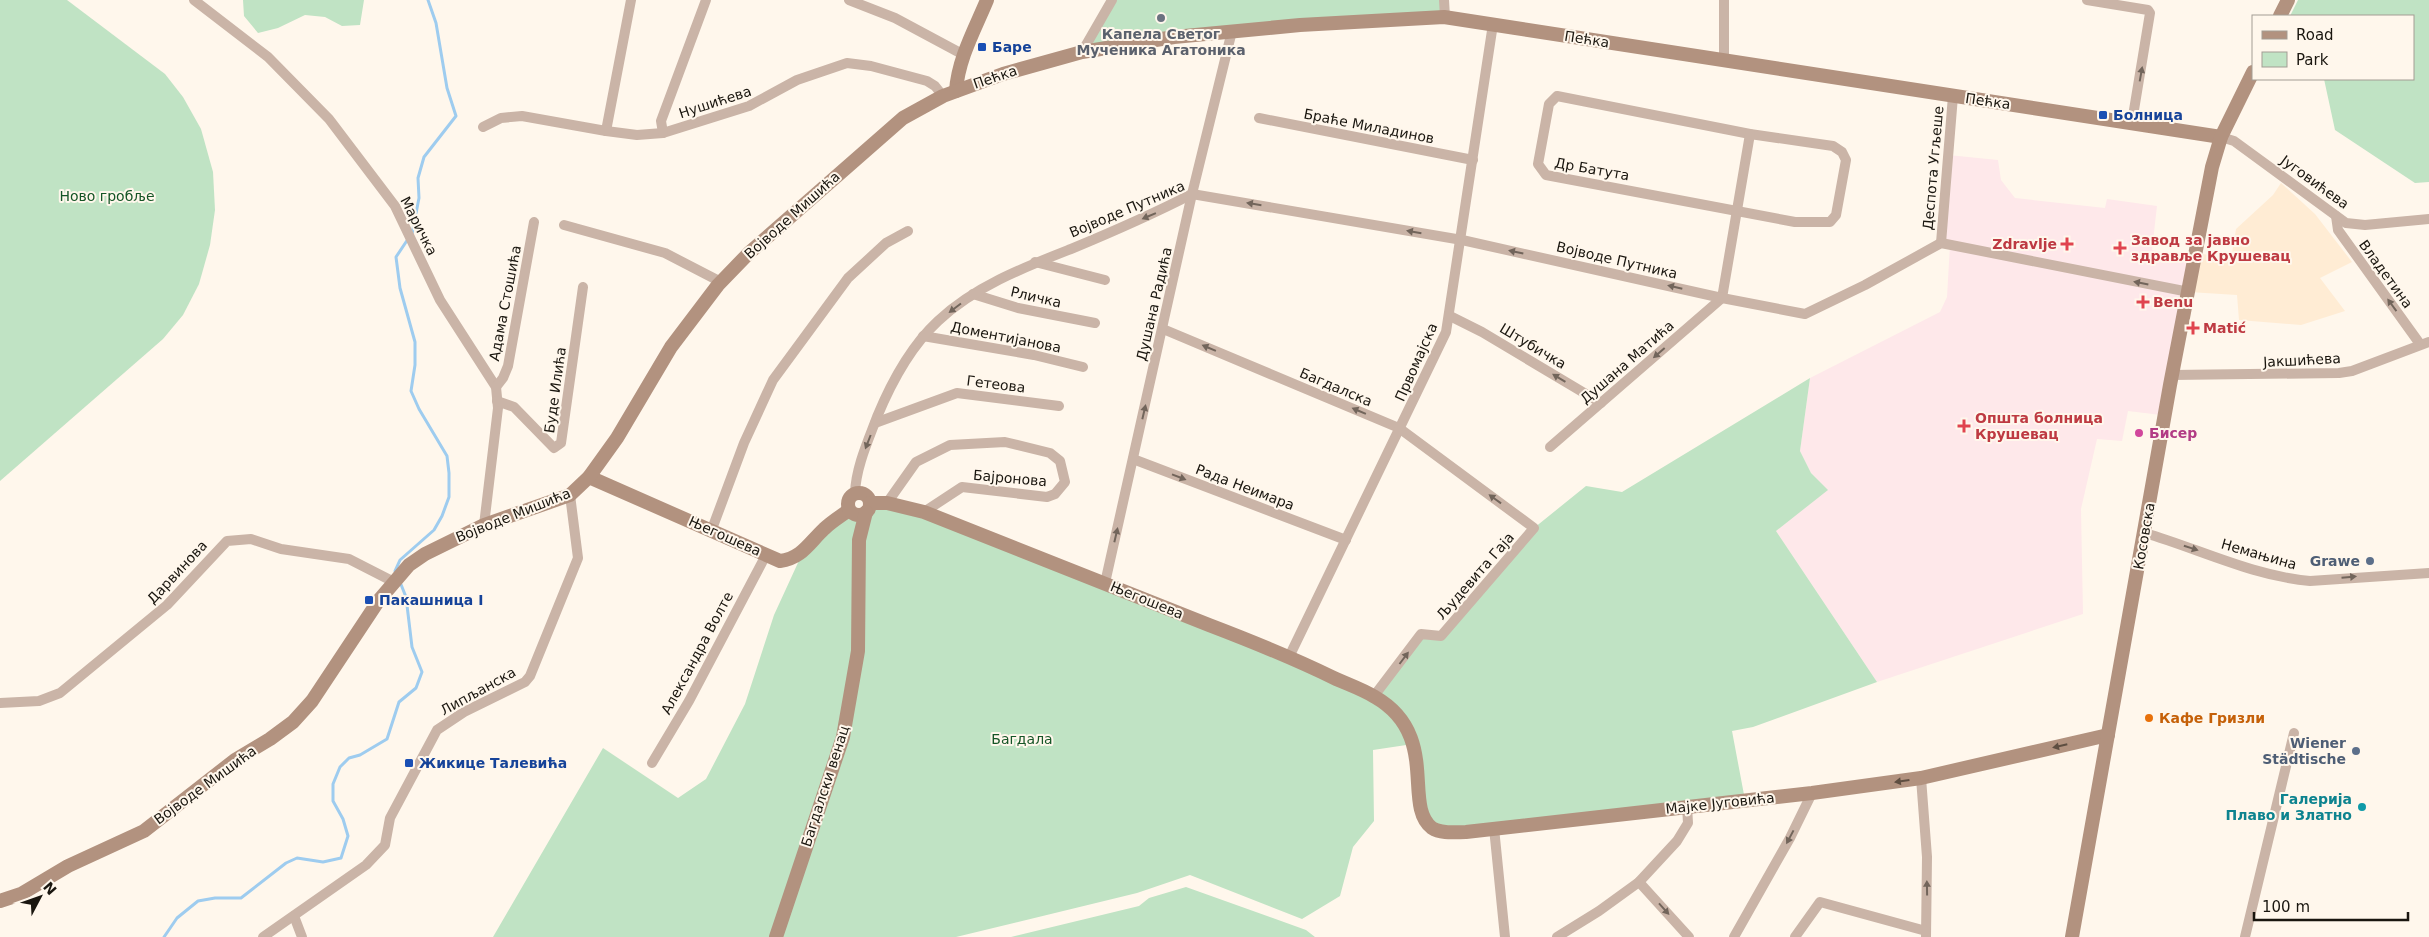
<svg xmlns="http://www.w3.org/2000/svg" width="2429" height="937" font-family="'DejaVu Sans',sans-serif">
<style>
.built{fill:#ffecd4}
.medical{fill:#fee8ea}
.green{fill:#c0e3c4}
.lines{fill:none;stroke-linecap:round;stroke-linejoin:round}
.stream{stroke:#9eccef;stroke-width:3}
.street{stroke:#cab4a7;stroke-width:10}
.secondary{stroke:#b2927f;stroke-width:14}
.oneway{fill:#72655b}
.oneway2{fill:#5e4e41}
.worship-dot{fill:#6b7280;stroke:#fff7ec;stroke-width:2}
.transit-dot{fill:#1a4fb4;stroke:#fff7ec;stroke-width:2}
.health-dot{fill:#e0444e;stroke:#fff7ec;stroke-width:2}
.hotel-dot{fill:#d1479c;stroke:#fff7ec;stroke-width:2}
.service-dot{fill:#5c6f8a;stroke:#fff7ec;stroke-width:2}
.food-dot{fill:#e8710a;stroke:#fff7ec;stroke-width:2}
.culture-dot{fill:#0f9aa8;stroke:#fff7ec;stroke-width:2}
.labels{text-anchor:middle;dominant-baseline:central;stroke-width:4;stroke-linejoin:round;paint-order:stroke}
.worship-label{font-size:14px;font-weight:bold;fill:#5b616d;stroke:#fff7ec}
.street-label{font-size:14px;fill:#1a160f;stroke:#fff7ec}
.transit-label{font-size:14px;font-weight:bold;fill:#164399;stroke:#fff7ec;text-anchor:start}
.park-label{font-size:14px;fill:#155526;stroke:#fff7ec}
.health-label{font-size:14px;font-weight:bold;fill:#be3a42;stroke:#fff7ec;text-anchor:start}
.hotel-label{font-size:14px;font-weight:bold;fill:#b23c85;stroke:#fff7ec;text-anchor:start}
.service-label{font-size:14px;font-weight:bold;fill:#4e5e75;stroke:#fff7ec;text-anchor:end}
.food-label{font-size:14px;font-weight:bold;fill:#c56008;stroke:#fff7ec;text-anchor:start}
.culture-label{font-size:14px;font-weight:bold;fill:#0d838f;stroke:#fff7ec;text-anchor:end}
</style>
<rect width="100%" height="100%" fill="#fff7ec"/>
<!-- built -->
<path class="built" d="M2281 183 2315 214 2352 262 2320 278 2345 311 2301 325 2239 320 2237 295 2189 292 2197 253 2231 259 2236 229 2273 195Z"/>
<!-- medical -->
<path class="medical" d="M1948 155 1998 160 2001 180 2015 198 2105 208 2107 199 2157 206 2152 250 2195 259 2161 415 2128 411 2122 441 2097 439 2081 509 2083 614 1877 682 1776 531 1827 490 1811 473 1800 451 1810 378 1940 312 1947 297 1950 245 1941 243Z"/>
<!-- green -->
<g class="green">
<path d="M0 0H67L165 74 183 97 201 129 213 172 215 210 210 245 199 284 183 315 163 339 0 481Z"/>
<path d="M243 0H364L360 25 342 26 325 17 305 15 278 28 258 33 244 16Z"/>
<path d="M1112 0H1440L1444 17 1082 52Z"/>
<path d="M2298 0H2429V182L2415 183 2335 130 2324 79H2413V16H2290Z"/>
<path d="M1810 378 1800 451 1811 473 1828 490 1776 531 1877 682 1753 727 1732 731 1745 800 1466 832 1425 821 1413 744 1373 750 1374 821 1353 847 1340 896 1302 919 1190 875 1137 893 956 937H493L603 748 678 798 706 779 745 704 774 615 802 554 852 513 859 515 887 503 1374 696 1421 634 1441 636 1534 528 1586 486 1622 492Z"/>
<path d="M1186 887 1306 930 1315 937H1011L1139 906 1149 898Z"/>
</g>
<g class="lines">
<!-- stream -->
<g class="stream">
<path d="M412 234 419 198 418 178 424 157 456 116 447 88 436 23 428 0"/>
<path d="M396 574 395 571 400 560 434 530 442 516 449 497V473L447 456 419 409 411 391 415 365V342L400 288 396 257 408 239"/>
<path d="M164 937 177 918 198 901 215 898H241L286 863 297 858 323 862 341 858 348 836 343 819 333 801V784L340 767 349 758 360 755 387 739 399 702 416 688 422 672 412 647 406 597 400 582"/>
</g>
<!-- street -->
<g class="street">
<path d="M194 0 268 57 329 119 395 206 440 300 496 387 498 408 484 525"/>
<path d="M849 0 895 18 964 55"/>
<path d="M1444 0 1445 17"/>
<path d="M2087 0 2148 10 2150 13 2132 122"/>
<path d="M1082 52 1112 0"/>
<path d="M1724 61V0"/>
<path d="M1557 96 1750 134 1833 146 1842 152 1846 160 1836 215 1830 222H1795L1546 175 1538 164 1549 104Z"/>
<path d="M1259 118 1473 160"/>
<path d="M483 127 501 118 522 116 606 131 637 135 663 133 749 106 797 80 847 63 871 66 927 81 935 86 943 96"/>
<path d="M606 131 631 0"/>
<path d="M663 133 661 121 706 0"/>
<path d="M2221 137 2234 141 2346 223 2365 225 2429 219"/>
<path d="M2336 216 2338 230 2420 344"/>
<path d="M564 225 665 253 721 282"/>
<path d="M1941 243 1953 96"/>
<path d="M1035 262 1105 280"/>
<path d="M973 294 1018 308 1095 323"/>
<path d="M1722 298 1750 134"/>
<path d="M1450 316 1482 332 1601 403"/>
<path d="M1163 329 1399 428 1534 528 1441 636 1421 634 1374 696"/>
<path d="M923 336 1034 355 1083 367"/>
<path d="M2172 375 2339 373 2352 371 2429 342"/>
<path d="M496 387 503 378 508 366 534 222"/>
<path d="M497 401 514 407 554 448 561 443 583 287"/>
<path d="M875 423 957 393 1059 406"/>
<path d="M1550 447 1722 298"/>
<path d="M1133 459 1346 540"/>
<path d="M855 493C856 467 868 441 877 417 891 383 911 346 938 321 975 286 1025 267 1071 249 1112 232 1153 214 1192 194L1462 240 1722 298 1805 314 1865 285 1941 243 2189 292"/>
<path d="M887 503 916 462 950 445 1005 442 1050 453 1060 461 1065 482 1055 494 1047 497 962 487 924 512"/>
<path d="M712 529 744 443 773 380 848 278 886 243 908 231"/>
<path d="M2145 533C2199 549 2253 576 2310 581L2429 573"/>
<path d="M1105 583 1192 194 1232 31"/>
<path d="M1289 657 1446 332 1493 24"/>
<path d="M0 703 39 701 60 693 167 605 227 541 251 539 281 549 349 559 394 582"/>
<path d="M652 763 689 701 766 555"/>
<path d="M1921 778 1927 857 1926 937"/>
<path d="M1494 828 1505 937"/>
<path d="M1639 882 1689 937"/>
<path d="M294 916 302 937"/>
<path d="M263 937 366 865 385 845 390 818 437 730 464 712 525 682 530 676 578 558 570 495"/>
<path d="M1557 937 1599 911 1639 882 1677 841 1688 823 1687 806"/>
<path d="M1734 937 1790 838 1812 793"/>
<path d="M1795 937 1820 902 1926 931"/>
<path d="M2245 937 2294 733"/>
</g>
<!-- secondary -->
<g class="secondary">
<path d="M2280 16 2288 0"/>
<path d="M956 91C958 59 975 29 987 0"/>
<path d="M589 477 780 561C802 558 809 543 824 529 831 522 841 516 849 510"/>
<circle cx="859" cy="504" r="11"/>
<path d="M870 503H887L924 512C1019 549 1114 587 1209 625 1251 641 1293 658 1334 678 1347 684 1362 689 1375 697 1441 735 1402 805 1432 828 1441 834 1456 832 1466 832L1812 793 1921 778 2108 735"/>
<path d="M0 901 21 894 68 866 144 831 235 760 270 739 293 722 312 701 379 600 409 565 425 554 484 525 570 495 589 477 617 438 671 347 718 285 749 253 903 118 943 96 1003 74 1082 52 1174 37 1300 25 1444 17 2221 137"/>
<path d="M776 937 843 737 858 651 859 540 866 512"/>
<path d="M2072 937 2170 385 2212 167 2221 137 2253 72"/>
</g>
</g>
<!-- one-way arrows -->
<defs><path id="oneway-solid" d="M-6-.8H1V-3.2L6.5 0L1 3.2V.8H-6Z" transform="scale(1.25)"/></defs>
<g class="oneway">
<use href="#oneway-solid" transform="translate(2141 74) rotate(-80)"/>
<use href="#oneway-solid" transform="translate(1254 204) rotate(-171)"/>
<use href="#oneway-solid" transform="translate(1149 216) rotate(157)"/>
<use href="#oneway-solid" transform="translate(1414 232) rotate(-170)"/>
<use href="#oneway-solid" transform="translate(1516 252) rotate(-168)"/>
<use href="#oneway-solid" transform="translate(2141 283) rotate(-169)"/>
<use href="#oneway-solid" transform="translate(1675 287) rotate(-167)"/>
<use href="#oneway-solid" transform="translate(2392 305) rotate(-126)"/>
<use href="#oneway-solid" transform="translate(955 308) rotate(143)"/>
<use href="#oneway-solid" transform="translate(1209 348) rotate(-157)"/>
<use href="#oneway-solid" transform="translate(1659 353) rotate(139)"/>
<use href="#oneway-solid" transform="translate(1559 378) rotate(-149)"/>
<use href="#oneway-solid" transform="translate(1359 411) rotate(-157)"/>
<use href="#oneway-solid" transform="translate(1144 412) rotate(-77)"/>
<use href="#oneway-solid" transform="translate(868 442) rotate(111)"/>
<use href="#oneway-solid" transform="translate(1179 477) rotate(21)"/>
<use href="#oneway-solid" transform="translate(1495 499) rotate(-144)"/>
<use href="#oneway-solid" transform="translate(1116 535) rotate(-77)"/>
<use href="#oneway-solid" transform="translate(2191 548) rotate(18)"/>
<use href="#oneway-solid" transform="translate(2349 577) rotate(-5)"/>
<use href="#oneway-solid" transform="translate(1404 658) rotate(-53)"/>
<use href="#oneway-solid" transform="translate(1790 837) rotate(118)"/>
<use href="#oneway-solid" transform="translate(1927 888) rotate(-91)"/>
<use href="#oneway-solid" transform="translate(1664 909) rotate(48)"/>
</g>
<g class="oneway2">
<use href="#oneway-solid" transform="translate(2060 746) rotate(167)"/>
<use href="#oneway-solid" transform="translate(1902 781) rotate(172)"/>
</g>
<!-- markers -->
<circle class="worship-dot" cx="1161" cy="18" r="5"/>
<g class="transit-dot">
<rect x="977" y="42" width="10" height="10" rx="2.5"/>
<rect x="2098" y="110" width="10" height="10" rx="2.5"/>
<rect x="364" y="595" width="10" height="10" rx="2.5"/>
<rect x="404" y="758" width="10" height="10" rx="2.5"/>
</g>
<g class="health-dot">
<path d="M2064.5 236.5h5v5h5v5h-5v5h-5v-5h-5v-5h5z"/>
<path d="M2117.5 240.5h5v5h5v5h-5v5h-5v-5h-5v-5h5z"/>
<path d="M2140.5 294.5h5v5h5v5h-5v5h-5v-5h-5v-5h5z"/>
<path d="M2190.5 320.5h5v5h5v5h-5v5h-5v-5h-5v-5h5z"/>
<path d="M1961.5 418.5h5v5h5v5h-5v5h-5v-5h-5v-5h5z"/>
</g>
<circle class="hotel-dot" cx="2139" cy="433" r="5"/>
<g class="service-dot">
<circle cx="2370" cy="561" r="5"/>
<circle cx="2356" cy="751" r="5"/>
</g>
<circle class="food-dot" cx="2149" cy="718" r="5"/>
<circle class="culture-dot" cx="2362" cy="807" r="5"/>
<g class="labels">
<!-- worship labels -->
<g class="worship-label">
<text x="1161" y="34">Капела Светог<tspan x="1161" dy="16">Мученика Агатоника</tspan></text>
</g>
<!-- street labels -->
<g class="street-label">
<text transform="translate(1587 39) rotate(9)">Пећка</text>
<text transform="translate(995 77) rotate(-19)">Пећка</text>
<text transform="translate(1988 101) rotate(8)">Пећка</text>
<text transform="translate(715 102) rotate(-18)">Нушићева</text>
<text transform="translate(1369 126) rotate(11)">Браће Миладинов</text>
<text transform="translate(1933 168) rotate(-85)">Деспота Угљеше</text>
<text transform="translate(1592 169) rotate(10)">Др Батута</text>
<text transform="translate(2315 182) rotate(36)">Југовићева</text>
<text transform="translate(1127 209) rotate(-23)">Војводе Путника</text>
<text transform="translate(792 215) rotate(-42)">Војводе Мишића</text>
<text transform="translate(419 226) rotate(63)">Маричка</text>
<text transform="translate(1617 260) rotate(13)">Војводе Путника</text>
<text transform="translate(2386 274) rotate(54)">Владетина</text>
<text transform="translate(1036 297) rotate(13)">Рличка</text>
<text transform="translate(505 303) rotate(-79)">Адама Стошића</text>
<text transform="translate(1154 304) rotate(-77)">Душана Радића</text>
<text transform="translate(1006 337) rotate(11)">Доментијанова</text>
<text transform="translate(1533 346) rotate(31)">Штубичка</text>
<text transform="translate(2302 360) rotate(-3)">Јакшићева</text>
<text transform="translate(1416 362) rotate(-66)">Првомајска</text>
<text transform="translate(1627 362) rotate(-41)">Душана Матића</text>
<text transform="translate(996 384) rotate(7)">Гетеова</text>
<text transform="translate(1336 387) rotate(23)">Багдалска</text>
<text transform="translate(555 390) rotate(-82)">Буде Илића</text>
<text transform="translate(1010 478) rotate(5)">Бајронова</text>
<text transform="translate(1245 487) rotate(21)">Рада Неимара</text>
<text transform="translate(513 515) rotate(-22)">Војводе Мишића</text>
<text transform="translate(725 536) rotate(24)">Његошева</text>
<text transform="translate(2144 536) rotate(-80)">Косовска</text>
<text transform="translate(2259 554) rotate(16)">Немањина</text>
<text transform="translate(177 572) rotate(-47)">Дарвинова</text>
<text transform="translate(1475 576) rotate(-49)">Људевита Гаја</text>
<text transform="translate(1147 600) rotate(22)">Његошева</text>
<text transform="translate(697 653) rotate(-62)">Александра Волте</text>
<text transform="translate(478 691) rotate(-29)">Липљанска</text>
<text transform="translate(205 785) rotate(-36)">Војводе Мишића</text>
<text transform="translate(825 786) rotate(-72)">Багдалски венац</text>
<text transform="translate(1720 803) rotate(-6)">Мајке Југовића</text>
</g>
<!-- transit labels -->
<g class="transit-label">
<text x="992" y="47">Баре</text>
<text x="2113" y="115">Болница</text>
<text x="379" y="600">Пакашница I</text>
<text x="419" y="763">Жикице Талевића</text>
</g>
<!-- park labels -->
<g class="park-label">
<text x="107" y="196">Ново гробље</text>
<text x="1022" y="739">Багдала</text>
</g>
<!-- health labels -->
<g class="health-label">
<text x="2131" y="240">Завод за јавно<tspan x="2131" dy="16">здравље Крушевац</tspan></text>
<text x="2057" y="244" text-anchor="end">Zdravlje</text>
<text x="2153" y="302">Benu</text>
<text x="2203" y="328">Matić</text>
<text x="1975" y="418">Општа болница<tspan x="1975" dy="16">Крушевац</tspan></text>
</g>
<!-- hotel labels -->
<g class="hotel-label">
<text x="2149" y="433">Бисер</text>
</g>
<!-- service labels -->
<g class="service-label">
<text x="2360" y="561">Grawe</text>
<text x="2346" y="743">Wiener<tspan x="2346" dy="16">Städtische</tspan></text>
</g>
<!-- food labels -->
<g class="food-label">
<text x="2159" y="718">Кафе Гризли</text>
</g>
<!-- culture labels -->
<g class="culture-label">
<text x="2352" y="799">Галерија<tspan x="2352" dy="16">Плаво и Златно</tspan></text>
</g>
</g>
<!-- legend -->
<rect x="2252" y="15" width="162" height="65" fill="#fff7ec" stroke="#a39d94"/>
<rect x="2262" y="31" width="25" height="8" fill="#b2927f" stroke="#a39d94"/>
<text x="2296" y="40" font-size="15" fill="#1a160f">Road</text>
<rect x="2262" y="52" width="25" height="15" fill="#c0e3c4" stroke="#a39d94"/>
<text x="2296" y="65" font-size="15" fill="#1a160f">Park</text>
<!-- north arrow -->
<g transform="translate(40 897) rotate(49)" stroke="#fff7ec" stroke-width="4" paint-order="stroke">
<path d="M0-4L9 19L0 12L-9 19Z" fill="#1a160f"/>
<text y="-8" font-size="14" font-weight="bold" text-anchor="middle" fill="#1a160f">N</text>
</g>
<!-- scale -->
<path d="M2254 912v8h154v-8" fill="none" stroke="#1a160f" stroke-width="2.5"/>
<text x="2262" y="912" font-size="15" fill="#1a160f" stroke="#fff7ec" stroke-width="4" paint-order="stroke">100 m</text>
</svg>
